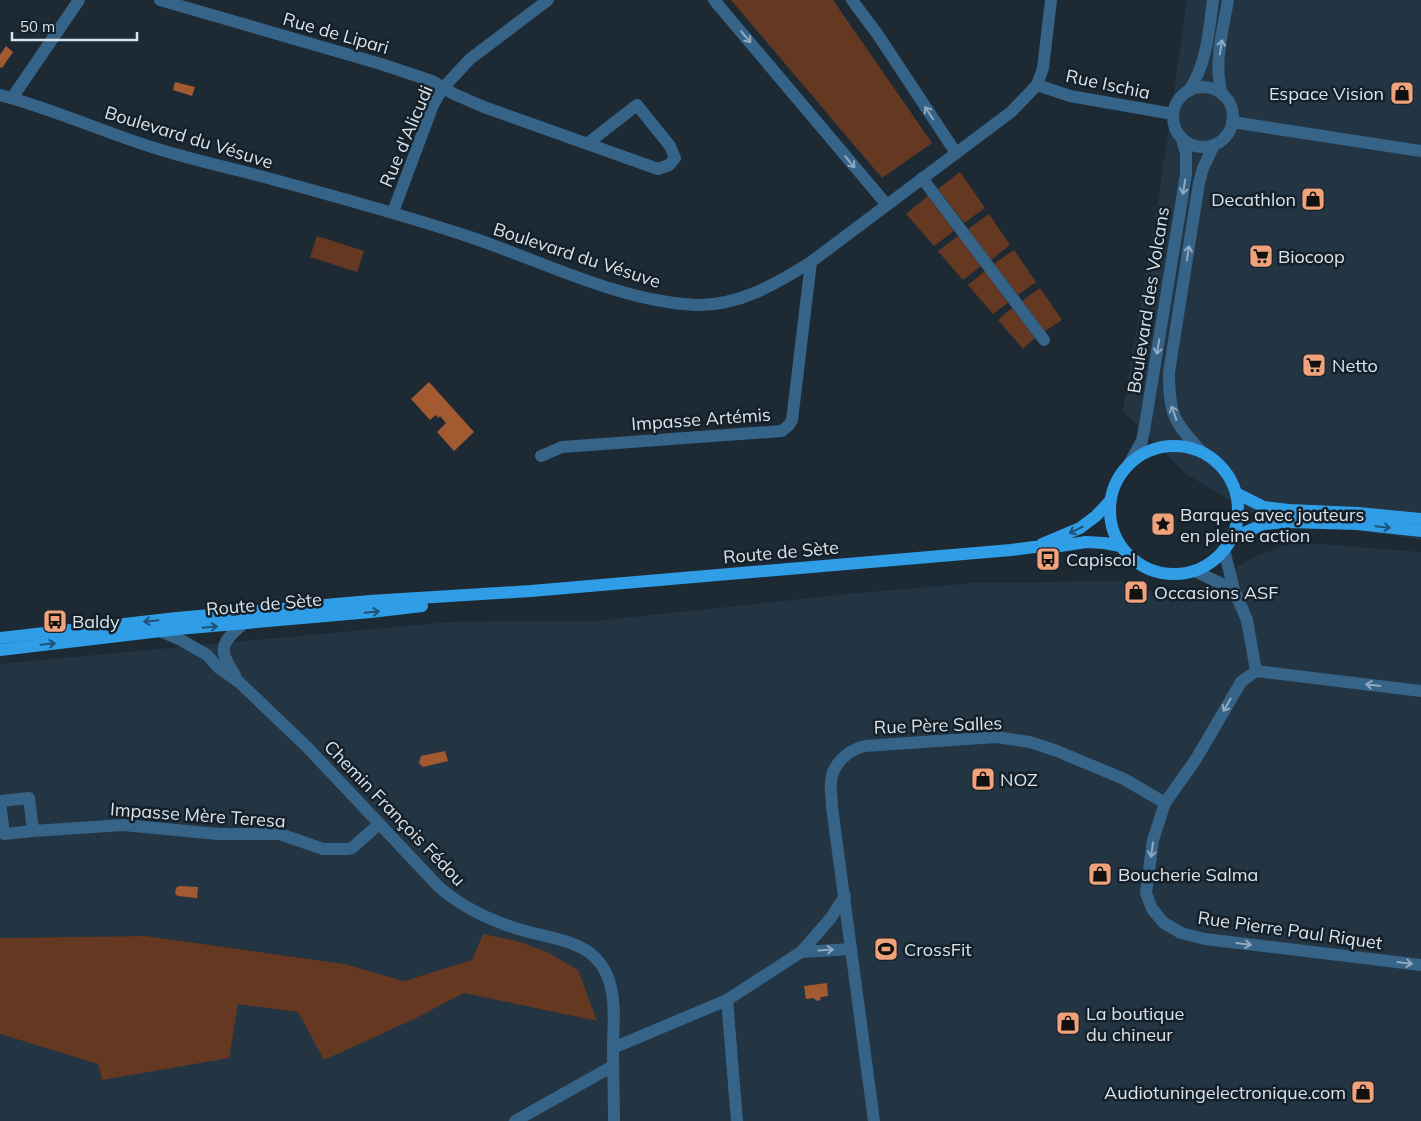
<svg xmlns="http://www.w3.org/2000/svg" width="1421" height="1121" font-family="Mulish,sans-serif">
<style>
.built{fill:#233543}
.green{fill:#653921}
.water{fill:#a45a31}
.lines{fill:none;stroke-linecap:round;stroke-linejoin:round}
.minor{stroke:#366388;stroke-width:12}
.major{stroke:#309de7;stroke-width:12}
.oneway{stroke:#91a9be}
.oneway2{stroke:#1f5276}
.labels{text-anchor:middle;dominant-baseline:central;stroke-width:5;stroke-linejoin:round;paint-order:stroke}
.street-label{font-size:18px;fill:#dbe3ea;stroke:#14202a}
.poi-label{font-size:18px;fill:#dbe3ea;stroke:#14202a;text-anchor:start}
</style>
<rect width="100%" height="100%" fill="#1d2a34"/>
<!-- built -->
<g class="built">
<path d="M1187 0H1421V540L1255 515 1186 474 1123 411 1159 195Z"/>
<path d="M1293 542 1421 552V1121H0V1034L98 1064 102 1080 238 1004 298 1012 412 1020 464 993 596 1021 483 934 472 960 404 981 344 964 146 936 0 938V664L449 622 596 621 858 593 974 583 1120 581 1179 601 1252 558Z"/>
</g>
<!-- green -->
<g class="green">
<path d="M731 0H833L932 143 882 178Z"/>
<path d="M960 172 985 208 964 223 938 189Z"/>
<path d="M928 196 954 231 934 246 906 214Z"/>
<path d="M989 214 1010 245 991 260 968 229Z"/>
<path d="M317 236 364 251 357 272 310 257Z"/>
<path d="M958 236 981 266 963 280 938 251Z"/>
<path d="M1014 250 1036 282 1018 295 994 264Z"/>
<path d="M985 271 1008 303 993 314 968 285Z"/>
<path d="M1040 288 1062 320 1045 331 1022 301Z"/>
<path d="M1012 308 1035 338 1023 349 998 320Z"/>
<path d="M483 934 517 941 547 952 578 970 597 1021 464 993 412 1020 324 1060 298 1012 238 1004 229 1058 102 1080 98 1064 0 1034V938L146 936 344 964 404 981 472 960Z"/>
</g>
<!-- water -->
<g class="water">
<path d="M6 46 13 52 2 68 0 67V55Z"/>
<path d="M175 82 195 87 192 96 173 90Z"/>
<path d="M429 382 474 432 454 451 437 432 446 423 440 416 438 418 436 415 430 420 411 399Z"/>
<path d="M445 751 448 761 423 767 419 763 421 756Z"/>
<path d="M179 886 198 887 197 898 178 896 175 894 176 888Z"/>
<path d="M827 983 828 996 821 997 820 1000 817 1001 813 998 806 999 804 986Z"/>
</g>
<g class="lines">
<!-- minor -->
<g class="minor">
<path d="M160 0 381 64 432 81 454 94 484 107 658 169 669 165 675 158 670 146 637 105 588 143"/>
<path d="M714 0 887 205"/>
<path d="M852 0 878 35 956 153"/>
<path d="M1037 85 1070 96 1173 114"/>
<circle cx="1203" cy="117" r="30"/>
<path d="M1189 91C1207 63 1209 31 1213 0"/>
<path d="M1222 94C1213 64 1223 30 1228 0"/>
<path d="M0 95C54 109 105 133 158 149 187 158 216 165 245 172 320 192 394 212 467 236 540 260 620 302 696 305 739 306 776 284 811 262L1011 112 1037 85 1043 68 1051 0"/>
<path d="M12 98 79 0"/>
<path d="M1232 122 1421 151"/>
<path d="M922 178 1044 340"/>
<path d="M393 212 433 105 443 88 470 59 548 0"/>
<path d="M1202 452C1173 422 1169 413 1169 372L1199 183 1203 168 1214 145"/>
<path d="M541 456 562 447 782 431 789 425 792 420 811 262"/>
<path d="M1129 464 1142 441 1146 419 1186 174V153L1182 139"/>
<path d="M1224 550 1234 590 1247 620 1256 671"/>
<path d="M1195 571 1234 590"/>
<path d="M160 631 181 640 207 655 219 668 239 682 308 748 439 887C461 906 487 919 515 928 554 941 600 938 611 988 616 1008 613 1028 613 1049 613 1073 614 1097 614 1121"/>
<path d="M235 675C218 650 220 643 243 624"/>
<path d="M1421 691 1256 671 1241 682 1196 759 1165 803 1153 840 1146 893 1152 909 1164 923 1181 933 1205 939 1421 965"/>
<path d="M33 831 4 834 0 801 29 798 33 831 123 825 218 834H280L323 849H348L352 848 379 824"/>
<path d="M801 952 851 949"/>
<path d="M727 1000 737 1121"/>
<path d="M613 1048 727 1000 801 952 830 919 845 896"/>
<path d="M515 1121 613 1066"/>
<path d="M874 1121 832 807C832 799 830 790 831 782 832 764 848 750 865 746L996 737 1030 742 1057 751 1124 779 1165 803"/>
</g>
<!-- major -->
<g class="major">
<circle cx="1174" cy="510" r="64"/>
<path d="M1236 493 1264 507 1289 510 1358 513 1421 519"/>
<path d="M1232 538 1264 524 1289 522 1358 524 1421 531"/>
<path d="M1042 544 1080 528 1096 516 1110 501"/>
<path d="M0 638 177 618 370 601 531 591 1011 550 1034 547 1060 546 1086 542 1104 543 1120 546"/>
<path d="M0 650 178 629 371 612 422 606"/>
</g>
</g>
<!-- one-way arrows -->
<defs><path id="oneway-shaft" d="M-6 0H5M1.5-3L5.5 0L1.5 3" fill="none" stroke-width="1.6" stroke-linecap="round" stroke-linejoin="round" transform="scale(1.25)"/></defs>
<g class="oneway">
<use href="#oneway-shaft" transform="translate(746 37) rotate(50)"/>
<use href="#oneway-shaft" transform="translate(1221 47) rotate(-81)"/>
<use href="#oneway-shaft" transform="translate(929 113) rotate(-123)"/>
<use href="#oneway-shaft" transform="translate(850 162) rotate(50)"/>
<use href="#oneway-shaft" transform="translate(1184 187) rotate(99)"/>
<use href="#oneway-shaft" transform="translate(1188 253) rotate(-81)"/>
<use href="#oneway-shaft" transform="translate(1158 347) rotate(99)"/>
<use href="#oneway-shaft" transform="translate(1174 413) rotate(-109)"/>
<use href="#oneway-shaft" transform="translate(1373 685) rotate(-173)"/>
<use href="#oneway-shaft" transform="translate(1227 705) rotate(120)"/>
<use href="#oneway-shaft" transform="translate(1152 850) rotate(98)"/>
<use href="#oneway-shaft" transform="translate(1244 944) rotate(7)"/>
<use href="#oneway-shaft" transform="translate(826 950) rotate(-4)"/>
<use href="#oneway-shaft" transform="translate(1405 963) rotate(7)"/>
</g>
<g class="oneway2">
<use href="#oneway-shaft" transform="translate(1383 527) rotate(6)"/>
<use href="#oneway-shaft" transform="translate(1076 530) rotate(154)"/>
<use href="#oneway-shaft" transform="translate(372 612) rotate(-6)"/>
<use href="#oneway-shaft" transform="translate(151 621) rotate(174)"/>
<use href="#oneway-shaft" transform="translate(210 627) rotate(-5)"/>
<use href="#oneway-shaft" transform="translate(48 644) rotate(-6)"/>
</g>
<!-- icons -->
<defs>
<g id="shop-square" transform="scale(1.25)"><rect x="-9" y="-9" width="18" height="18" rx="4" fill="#f0a27a" stroke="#14202a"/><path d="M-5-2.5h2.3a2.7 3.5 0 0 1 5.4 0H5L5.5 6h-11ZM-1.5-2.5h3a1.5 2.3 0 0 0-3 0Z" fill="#111"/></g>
<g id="supermarket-square" transform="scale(1.25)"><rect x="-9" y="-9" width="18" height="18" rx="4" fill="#f0a27a" stroke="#14202a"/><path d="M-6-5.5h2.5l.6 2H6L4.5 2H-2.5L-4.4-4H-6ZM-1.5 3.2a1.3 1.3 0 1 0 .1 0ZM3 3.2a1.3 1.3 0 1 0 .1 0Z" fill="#111"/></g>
<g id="sight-square" transform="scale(1.25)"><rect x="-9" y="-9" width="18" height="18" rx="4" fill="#f0a27a" stroke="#14202a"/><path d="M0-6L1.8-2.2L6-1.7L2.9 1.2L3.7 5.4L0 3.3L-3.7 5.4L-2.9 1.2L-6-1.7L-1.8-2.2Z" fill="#111"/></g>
<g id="bus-square" transform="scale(1.25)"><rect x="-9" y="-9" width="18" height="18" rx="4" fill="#f0a27a" stroke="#14202a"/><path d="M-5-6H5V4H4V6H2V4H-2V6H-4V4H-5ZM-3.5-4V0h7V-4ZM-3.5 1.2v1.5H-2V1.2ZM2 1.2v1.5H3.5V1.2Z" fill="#111"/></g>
<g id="stadium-square" transform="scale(1.25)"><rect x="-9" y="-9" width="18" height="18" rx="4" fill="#f0a27a" stroke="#14202a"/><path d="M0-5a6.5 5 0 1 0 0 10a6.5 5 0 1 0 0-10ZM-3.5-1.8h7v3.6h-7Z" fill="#111"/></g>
</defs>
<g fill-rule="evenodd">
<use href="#shop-square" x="1402" y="93"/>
<use href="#shop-square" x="1313" y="199"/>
<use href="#supermarket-square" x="1261" y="256"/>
<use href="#supermarket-square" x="1314" y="365"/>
<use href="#sight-square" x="1163" y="524"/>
<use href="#bus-square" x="1048" y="559"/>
<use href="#shop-square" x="1136" y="592"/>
<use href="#bus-square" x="55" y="621"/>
<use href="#shop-square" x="983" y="779"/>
<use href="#shop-square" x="1100" y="874"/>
<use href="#stadium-square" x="886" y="949"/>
<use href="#shop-square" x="1068" y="1023"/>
<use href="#shop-square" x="1363" y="1092"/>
</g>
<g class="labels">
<!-- street labels -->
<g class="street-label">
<text transform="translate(336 33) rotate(16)">Rue de Lipari</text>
<text transform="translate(1108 84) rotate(12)">Rue Ischia</text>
<text transform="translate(406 136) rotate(-67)">Rue d'Alicudi</text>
<text transform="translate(189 137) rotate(17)">Boulevard du Vésuve</text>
<text transform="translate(577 255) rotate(18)">Boulevard du Vésuve</text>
<text transform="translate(1148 300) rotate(-81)">Boulevard des Volcans</text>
<text transform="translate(701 419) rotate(-4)">Impasse Artémis</text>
<text transform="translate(781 552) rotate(-5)">Route de Sète</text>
<text transform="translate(264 604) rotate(-5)">Route de Sète</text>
<text transform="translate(938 725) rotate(-2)">Rue Père Salles</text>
<text transform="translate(395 813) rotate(46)">Chemin François Fédou</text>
<text transform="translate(198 815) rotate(4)">Impasse Mère Teresa</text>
<text transform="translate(1290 930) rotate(8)">Rue Pierre Paul Riquet</text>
</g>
<!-- poi labels -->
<g class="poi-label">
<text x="1384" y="93" text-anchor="end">Espace Vision</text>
<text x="1296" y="199" text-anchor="end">Decathlon</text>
<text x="1278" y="256">Biocoop</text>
<text x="1332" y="365">Netto</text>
<text x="1180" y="514">Barques avec jouteurs<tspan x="1180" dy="21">en pleine action</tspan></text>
<text x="1066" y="559">Capiscol</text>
<text x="1154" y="592">Occasions ASF</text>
<text x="72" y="621">Baldy</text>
<text x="1000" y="779">NOZ</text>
<text x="1118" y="874">Boucherie Salma</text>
<text x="904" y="949">CrossFit</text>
<text x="1086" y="1013">La boutique<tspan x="1086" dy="21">du chineur</tspan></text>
<text x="1346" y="1092" text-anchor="end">Audiotuningelectronique.com</text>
</g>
</g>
<!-- scale -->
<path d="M12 32v8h125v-8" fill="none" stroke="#dbe3ea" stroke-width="2.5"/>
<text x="20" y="32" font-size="15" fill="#dbe3ea" stroke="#14202a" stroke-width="4" paint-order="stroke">50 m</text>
</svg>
